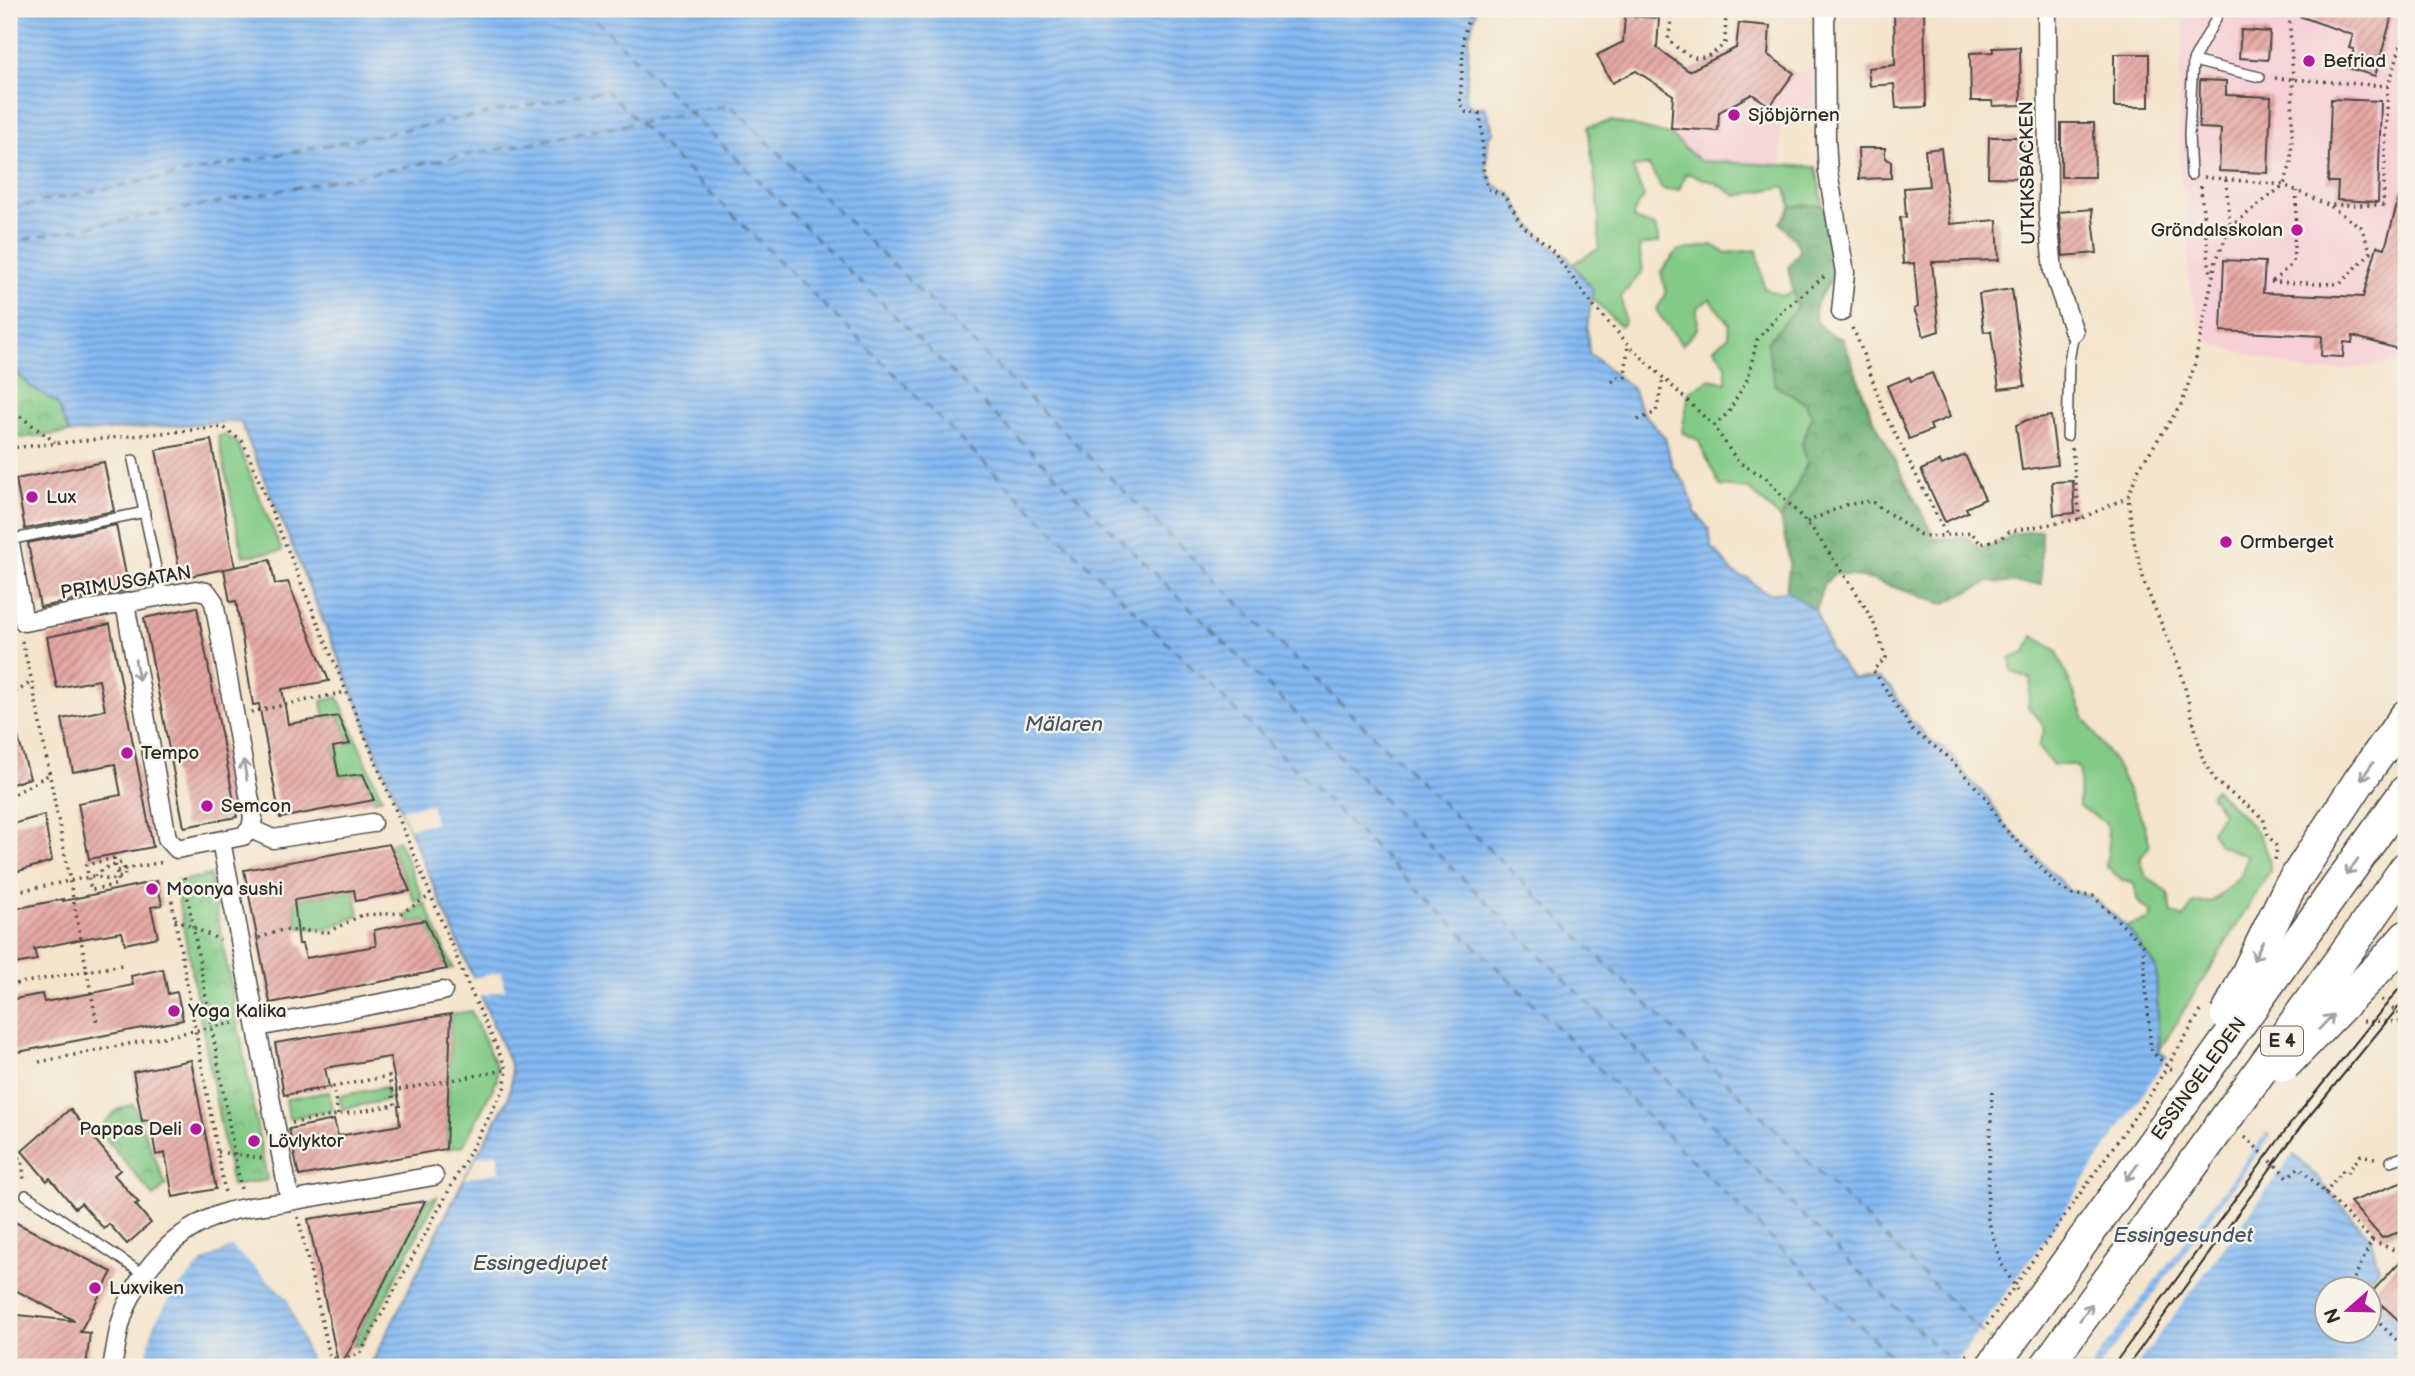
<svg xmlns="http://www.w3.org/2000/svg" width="2415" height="1376" font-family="'Balsamiq Sans',sans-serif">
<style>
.built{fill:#f6cfd7}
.green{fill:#82ca86;stroke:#567a58;stroke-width:2}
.forest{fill:url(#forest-crowns);stroke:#4a6c4f;stroke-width:2}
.park{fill:url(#park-crowns);stroke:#567a58;stroke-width:2}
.water{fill:url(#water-rules);stroke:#58728f;stroke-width:2}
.pier{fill:#f4e4cc}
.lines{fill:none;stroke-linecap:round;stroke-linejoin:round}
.ferry{stroke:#465667;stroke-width:2;stroke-dasharray:9 7;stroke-linecap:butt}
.building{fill:url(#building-hatch)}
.lane-casing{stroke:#494743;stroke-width:12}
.street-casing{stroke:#494743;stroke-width:21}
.highway-casing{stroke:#494743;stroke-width:35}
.path{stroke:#494743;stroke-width:3.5;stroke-dasharray:2 5;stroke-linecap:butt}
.lane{stroke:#fff;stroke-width:9}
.street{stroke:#fff;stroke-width:18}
.highway{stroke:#fff;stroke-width:32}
.tram{stroke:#2b2b2b;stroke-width:2}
.highway-bridge-casing{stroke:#494743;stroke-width:35;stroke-linecap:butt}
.path-bridge{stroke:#494743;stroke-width:3.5;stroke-dasharray:2 5;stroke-linecap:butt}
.highway-bridge{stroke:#fff;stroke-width:32}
.oneway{stroke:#a0a0a0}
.poi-dot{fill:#b5179e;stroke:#f7f3e8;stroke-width:2.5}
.labels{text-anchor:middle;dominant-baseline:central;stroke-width:5;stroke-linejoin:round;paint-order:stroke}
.shield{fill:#f7f3e8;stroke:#686764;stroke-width:2}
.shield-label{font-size:18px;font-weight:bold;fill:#2b2b2b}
.poi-label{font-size:19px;fill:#2b2b2b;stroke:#f7f3e8;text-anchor:start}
.street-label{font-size:19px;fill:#2b2b2b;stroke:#f7f3e8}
.water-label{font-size:21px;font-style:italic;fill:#465667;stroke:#f7f3e8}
</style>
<defs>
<pattern id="forest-crowns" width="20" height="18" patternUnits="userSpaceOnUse" patternTransform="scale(1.75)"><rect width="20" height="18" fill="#69ae73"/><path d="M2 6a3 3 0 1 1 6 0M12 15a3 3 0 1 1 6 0" fill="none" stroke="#578e5f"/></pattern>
<pattern id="park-crowns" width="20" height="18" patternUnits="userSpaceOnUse" patternTransform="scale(1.75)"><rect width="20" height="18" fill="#82ca86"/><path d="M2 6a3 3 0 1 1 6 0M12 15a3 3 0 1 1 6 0" fill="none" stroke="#6ba46e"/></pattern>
<pattern id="water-rules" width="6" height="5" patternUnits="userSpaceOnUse" patternTransform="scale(1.75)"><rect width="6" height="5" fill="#85baf3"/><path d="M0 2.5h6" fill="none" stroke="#6d97c5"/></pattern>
<pattern id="building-hatch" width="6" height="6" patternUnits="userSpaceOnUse" patternTransform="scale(1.75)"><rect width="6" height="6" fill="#e5a8a4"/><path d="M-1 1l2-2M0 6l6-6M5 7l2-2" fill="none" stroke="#ba8986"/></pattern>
</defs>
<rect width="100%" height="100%" fill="#f7f3e8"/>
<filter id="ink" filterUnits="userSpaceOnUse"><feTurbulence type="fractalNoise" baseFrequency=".0143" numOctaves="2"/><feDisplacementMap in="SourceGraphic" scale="14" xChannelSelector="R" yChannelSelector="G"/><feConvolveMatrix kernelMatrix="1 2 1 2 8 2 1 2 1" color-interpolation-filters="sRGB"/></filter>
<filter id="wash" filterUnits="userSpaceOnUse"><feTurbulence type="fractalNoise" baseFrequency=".00686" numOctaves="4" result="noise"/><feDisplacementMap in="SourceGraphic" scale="28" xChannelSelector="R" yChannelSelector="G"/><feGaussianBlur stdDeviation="1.57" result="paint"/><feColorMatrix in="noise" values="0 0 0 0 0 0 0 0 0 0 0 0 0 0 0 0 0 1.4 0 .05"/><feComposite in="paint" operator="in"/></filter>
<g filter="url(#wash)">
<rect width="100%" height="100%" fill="#f4e4cc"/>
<!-- built -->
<g class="built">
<path d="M2191 9H2406V362L2312 373 2210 343 2196 315 2188 271 2187 190 2180 183 2179 83 2184 22Z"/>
<path d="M1784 66 1794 73 1814 71 1815 114 1779 116 1782 165 1700 160 1671 135 1673 104Z"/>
</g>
<!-- green -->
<g class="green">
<path d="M1612 121 1670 135 1700 161 1816 167 1823 205 1791 206 1785 186 1737 196 1713 182 1686 173 1679 190H1663L1649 166 1632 167 1644 197 1633 214 1634 219 1655 226 1659 242 1639 246 1643 270 1621 297 1625 323 1620 326 1592 298 1593 290 1573 264 1599 248V211L1588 127Z"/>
<path d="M1713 245 1726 253 1757 250 1764 288 1783 296 1793 291 1797 308 1767 342 1775 385 1806 403 1812 416 1802 443 1807 463 1781 519 1749 489 1720 486 1698 440 1682 432 1689 392 1711 379 1726 383V365L1714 348 1728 337 1729 324 1710 299 1697 308 1698 328 1682 345 1656 310 1666 294 1661 271 1678 251Z"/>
<path d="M225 435 237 443 282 551 243 556 218 436Z"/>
<path d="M2033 636 2056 650 2085 719 2116 765 2143 821 2150 845 2140 859 2146 876 2168 893 2172 913 2183 918 2194 903 2212 902 2241 876 2247 856 2219 845 2211 831 2223 813 2210 795 2215 789C2238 813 2271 836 2270 871L2159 1051 2156 968 2126 926 2149 920 2152 913 2139 902 2134 884 2122 880 2106 866 2109 844 2106 823 2079 806 2080 771 2074 765H2053L2038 746 2044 729 2040 720 2028 707 2031 679 2012 672 2010 659 2026 652Z"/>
<path d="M338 697 382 798 374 800 363 774 339 777 333 747 350 743 339 716 325 718 322 701Z"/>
<path d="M398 840 423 898 415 902 389 844Z"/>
<path d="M354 890 359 915 327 929 298 928 294 900Z"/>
<path d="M425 903 453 968 447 969 425 920 409 923 407 915Z"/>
<path d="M471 1011 496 1066 497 1080 463 1146 446 1149 451 1014Z"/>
<path d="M386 1087 388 1100 342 1109 339 1096Z"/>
<path d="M329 1092 332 1111 289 1118 286 1099Z"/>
<path d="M437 1197 361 1345 352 1346 425 1201Z"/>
</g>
<!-- forest -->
<path class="forest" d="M1823 205C1827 228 1835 253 1832 276 1831 284 1825 288 1821 295 1807 319 1820 332 1843 339L1872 416 1935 539 1967 537 1980 549 2004 541 2012 534 2041 530V584L1989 582 1943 604 1873 580 1835 573 1823 585 1816 611 1786 590 1790 563 1781 519 1807 463 1802 443 1812 416 1805 403 1775 385 1767 342 1797 308 1788 268 1800 251 1796 241 1780 223 1791 206Z"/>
<!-- park -->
<g class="park">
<path d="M9 364 30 386 57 403 69 433 9 439Z"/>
<path d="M210 875 267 1180 232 1186 175 882Z"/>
<path d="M133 1104 166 1185 154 1197 98 1129 117 1110Z"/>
</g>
<!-- water -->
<g class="water">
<path d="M9 9H1477L1469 37 1466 100 1471 107H1485L1494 132 1489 136 1486 169 1495 185 1512 195 1525 218 1542 238 1566 256 1593 290 1587 328 1589 353 1633 389 1641 410 1665 438 1672 466 1687 486 1695 512 1709 529 1712 548C1726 558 1729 578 1748 578 1761 591 1768 598 1786 590L1816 611 1830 649 1852 678H1879L1890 687 1910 719 1930 740 1951 754 1970 781 1989 799 2002 821 2053 874 2069 890 2092 897 2126 926 2156 968 2159 1051 2302 1161 2371 1238 2378 1268 2367 1283 2369 1288H2328V1330H2370V1291L2406 1327V1367H365L374 1359 464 1179 508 1099 512 1078 511 1066 366 728 367 726 240 421 69 433 57 403 30 386 9 364Z"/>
<path d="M233 1246 287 1298 313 1367H150L145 1365C147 1352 148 1339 153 1327 167 1290 198 1262 233 1246Z"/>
</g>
<!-- pier -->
<g class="pier">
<path d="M431 804 435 823 409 828 401 809Z"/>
<path d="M501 972 505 990 479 996 472 978Z"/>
<path d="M2169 1055 2268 1131 2090 1367H1953L2047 1236Z"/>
<path d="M2272 1134 2295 1152 2135 1367H2100Z"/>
<path d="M497 1153 500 1172 464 1179 477 1157Z"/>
<path d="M232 1243 290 1296 316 1367H313L287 1298 232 1247 206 1260 175 1290 153 1326 145 1365 150 1367H143L145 1342 149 1325 172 1288 204 1258Z"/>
</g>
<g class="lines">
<!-- ferry -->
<g class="ferry">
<path d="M585 9 1956 1367"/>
<path d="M9 208 606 90 1902 1367"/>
<path d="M9 242 730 105 1992 1342"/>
<path d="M2014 1363 2018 1367"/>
</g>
</g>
<g id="blocks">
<!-- building -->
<g class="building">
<path d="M1894 9H1924L1926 107 1896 108 1894 84 1870 86 1868 68 1895 65Z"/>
<path d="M2285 9H2394L2375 76 2348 68 2354 49 2349 48 2353 35 2285 11Z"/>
<path d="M1625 16 1659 18 1657 48 1689 71 1736 48 1739 23 1770 26 1768 55 1794 73 1770 106 1752 94 1719 112 1718 131 1671 128 1673 95 1636 71 1612 83 1597 55 1623 42Z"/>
<path d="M2241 30 2270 32 2268 60 2239 58Z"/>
<path d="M2020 47 2021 105 1993 106 1992 101H1971L1970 53 1993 52V48Z"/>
<rect x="2114" y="54" width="35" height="53"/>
<path d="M2200 80 2226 81V95L2271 97 2268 173 2219 171 2221 129 2199 128Z"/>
<path d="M2331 99 2381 101 2378 202 2337 200 2338 182H2328Z"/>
<path d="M2061 123H2094L2095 177H2061Z"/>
<path d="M1989 137H2023L2022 178 1988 177Z"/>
<path d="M1858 148H1885V157L1891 162V178L1859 179Z"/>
<path d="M1941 148 1950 224 1997 220 1999 260 1932 262 1939 331 1924 336 1914 309 1918 307 1914 263 1903 264 1900 218 1906 217 1904 188 1929 186 1925 150Z"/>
<path d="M2401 191 2406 192V331L2401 350 2353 336 2352 343 2344 342 2343 357 2321 356 2322 336 2221 331 2224 260 2265 262 2263 293 2363 297 2377 246 2385 248Z"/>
<path d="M2092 209 2097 253 2063 256 2059 212Z"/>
<path d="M2012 289 2025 386 1999 389 1991 331 1984 332 1979 294Z"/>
<path d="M1932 373 1950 417 1930 425 1932 430 1909 439 1887 386 1909 377 1911 381Z"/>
<path d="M2051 416 2057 465 2022 470 2016 425 2027 420Z"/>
<path d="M211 440 235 567 225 569 270 560 275 584 288 582 329 681 282 689 288 724 338 716 350 744 333 747 339 777 363 774 374 800 280 818 259 704 253 705 236 601 230 602 224 569 181 578 156 450Z"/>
<path d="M1965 455 1985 499 1966 508 1968 512 1945 522 1921 470 1940 461 1942 465Z"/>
<path d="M104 462 114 511 25 529 16 479Z"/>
<path d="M2073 481 2075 513 2054 515 2052 482Z"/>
<path d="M116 525 129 590 40 607 28 543Z"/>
<path d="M197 607 237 817 184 827 144 618Z"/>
<path d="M110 624 153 847 89 859 78 803 121 795 115 764 73 772 62 719 105 710 99 680 57 688 47 637Z"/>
<path d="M13 721 30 778 9 785V722Z"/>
<path d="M44 815 52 861 9 874V825Z"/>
<path d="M389 844 410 891 356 901 354 890 294 900 299 944H302L306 958 376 946 374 930 425 920 447 969 270 1003 244 870Z"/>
<path d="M157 881 162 905 151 907 158 937 125 944 122 932 87 938 34 949 37 960 9 965V910L63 899V901Z"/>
<path d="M163 969 168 994 177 992 183 1020 13 1053 9 1000 42 994 44 1002 98 992 133 985 131 976Z"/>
<path d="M451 1014 446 1149 299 1176 289 1129 334 1120 338 1136 400 1125 398 1106H400L390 1057 325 1068 329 1087 284 1095 275 1043Z"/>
<path d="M191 1060 216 1189 173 1197 165 1153 156 1155 150 1120 142 1121 133 1072Z"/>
<path d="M70 1109 120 1170 114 1175 139 1203 135 1204 151 1223 127 1244 109 1224 104 1229 81 1203 75 1208 50 1178 47 1181 22 1151Z"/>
<path d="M2406 1181V1230L2382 1238 2350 1202Z"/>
<path d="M425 1201 352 1346 339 1367 308 1219Z"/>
<path d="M9 1219 112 1272 80 1332 90 1333 86 1367H9V1314L75 1321 9 1287Z"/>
<path d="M2406 1255V1327L2370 1294Z"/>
</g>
</g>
</g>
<g filter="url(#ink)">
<use href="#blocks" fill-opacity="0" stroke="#494743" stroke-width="2"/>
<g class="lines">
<!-- lane casing -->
<g class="lane-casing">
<g id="lane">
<path d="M2193 61 2260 77"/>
<path d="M2191 175 2189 134 2193 61 2221 9"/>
<path d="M2067 436 2069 361 2074 332"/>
<path d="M133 460 162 596"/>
<path d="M9 540 145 512"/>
<path d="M2391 1161 2406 1156"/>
<path d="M26 1195 143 1274"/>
</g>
</g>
<!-- street casing -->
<g class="street-casing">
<g id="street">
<path d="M1825 9 1826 139 1828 172 1845 273 1841 312"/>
<path d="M2047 9 2048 215 2053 271 2074 332"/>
<path d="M9 537 24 622 162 596 196 590 207 592 214 602 253 817 251 829 243 836 177 849 167 838 125 603"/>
<path d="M251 829 273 839 372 823"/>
<path d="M258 1027 443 991"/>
<path d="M290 1201 434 1176"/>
<path d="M112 1367C115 1353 117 1339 120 1325 135 1273 174 1229 227 1212 247 1206 270 1205 290 1201L221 841"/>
</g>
</g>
<!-- highway casing -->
<g class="highway-casing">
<g id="highway">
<path d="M2288 890 2360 780 2406 716"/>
<path d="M2319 913 2406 791"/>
<path d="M2355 940 2406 868"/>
<path d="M2384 962 2406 937"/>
</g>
</g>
<!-- path -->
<g class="path">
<path d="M1471 9 1464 34 1460 104 1466 112 1479 113C1485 139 1479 164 1488 189L1504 195 1523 226 1551 249 1595 308 1632 348 1714 426 1738 462 1765 477 1814 531 1856 592 1873 621 1886 658 1873 670 1913 731 1947 756 1986 798 2000 823 2057 885 2073 895 2093 896 2143 945 2151 1051 2175 1073"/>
<path d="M1673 9 1668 40C1690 59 1702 66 1725 43L1726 9"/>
<path d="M1707 9 1806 12"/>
<path d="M2275 78 2388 86"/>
<path d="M2204 177 2284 185 2328 205H2383L2388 86 2406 30"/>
<path d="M2226 180 2230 227 2216 261 2194 367 2182 403 2138 470 2128 497 2133 537 2145 585 2180 668 2202 756 2215 781 2263 818 2268 835 2277 847 2275 860"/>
<path d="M2201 186C2202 205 2204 223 2207 242 2209 255 2207 260 2212 275"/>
<path d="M2230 227 2284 185 2291 163 2293 80 2289 9"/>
<path d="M2273 281 2293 263 2297 191"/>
<path d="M2271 282 2340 284 2371 252 2361 227 2328 205"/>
<path d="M1852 328 1857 337 1884 412 1947 536"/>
<path d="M1612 382 1618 377H1625L1628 345"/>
<path d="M9 408 55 442"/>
<path d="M1638 420 1656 412 1663 379"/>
<path d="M1714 426 1728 413 1748 378 1757 340 1784 309 1826 275"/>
<path d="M9 448 223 427 243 442 468 985 507 1070 504 1089 360 1354 345 1358"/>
<path d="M2072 448 2080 519"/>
<path d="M1807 522 1845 505 1871 501 1919 534 1931 537 1971 532 1981 544 2001 538 2010 531 2080 519 2128 497"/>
<path d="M22 641 32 682 97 1024"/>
<path d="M9 696 32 682"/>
<path d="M251 712 346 692"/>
<path d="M9 797 50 774"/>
<path d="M114 858 86 865 91 890 119 884"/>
<path d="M117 871 124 869 121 863 105 868 94 876 110 880 125 876 124 869 164 862"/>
<path d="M184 877 241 1189"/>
<path d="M168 880 225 1193"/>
<path d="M9 893 94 876"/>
<path d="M175 919 220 940"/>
<path d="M259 938 282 930 328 932 362 915 401 913 430 896"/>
<path d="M9 985 122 965"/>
<path d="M2381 1000 2406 1019"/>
<path d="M2363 1021 2406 1022"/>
<path d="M39 1062 238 1022"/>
<path d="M1992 1092 1987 1216 2002 1265 2017 1290"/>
<path d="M287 1095 333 1087"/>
<path d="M338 1115 333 1087 389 1076 392 1091"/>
<path d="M292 1123 395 1105 392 1091 506 1070"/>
<path d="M2245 1137 2288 1177 2299 1167 2372 1240 2350 1288"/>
<path d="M9 1147 22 1160 24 1181"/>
<path d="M218 1152 262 1158"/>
<path d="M2325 1194 2342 1171 2346 1174 2361 1155 2379 1159"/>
<path d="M298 1217 330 1357 338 1359"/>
<path d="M2372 1241 2397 1251H2406"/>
<path d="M2370 1314 2406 1349"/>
<path d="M2082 1358 2095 1367"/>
</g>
<!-- lane -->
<use href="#lane" class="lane"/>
<!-- street -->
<use href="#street" class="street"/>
<!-- highway -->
<use href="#highway" class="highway"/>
<!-- tram -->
<g class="tram">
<path d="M2112 1367 2291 1123 2406 980"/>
<path d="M2127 1367 2302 1125 2406 998"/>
</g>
<!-- highway-bridge casing -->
<g class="highway-bridge-casing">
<g id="highway-bridge">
<path d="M2227 1015 2288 890"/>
<path d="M2284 1065 2384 962"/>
<path d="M1992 1367 2319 913"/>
<path d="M2046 1367 2355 940"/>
</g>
</g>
<!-- path-bridge -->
<g class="path-bridge">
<path d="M114 858 119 884"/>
<path d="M1987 1325 2150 1095 2201 1011"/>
<path d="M1958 1367 1969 1352"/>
</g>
<!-- highway-bridge -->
<use href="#highway-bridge" class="highway-bridge"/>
</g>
<!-- one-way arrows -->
<defs><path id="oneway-shaft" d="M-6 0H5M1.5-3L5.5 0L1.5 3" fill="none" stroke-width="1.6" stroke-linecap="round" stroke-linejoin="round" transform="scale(1.75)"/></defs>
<g class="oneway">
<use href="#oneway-shaft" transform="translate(137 670) rotate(80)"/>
<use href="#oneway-shaft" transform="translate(245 770) rotate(-100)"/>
<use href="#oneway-shaft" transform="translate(2367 771) rotate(125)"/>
<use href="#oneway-shaft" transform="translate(2352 867) rotate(126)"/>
<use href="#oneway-shaft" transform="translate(2258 951) rotate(116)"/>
<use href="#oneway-shaft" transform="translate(2326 1022) rotate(-46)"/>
<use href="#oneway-shaft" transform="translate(2132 1172) rotate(126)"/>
<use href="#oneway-shaft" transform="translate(2086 1312) rotate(-54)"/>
</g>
</g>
<!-- markers -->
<g class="poi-dot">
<circle cx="2309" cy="61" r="7"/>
<circle cx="1734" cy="115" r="7"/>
<circle cx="2297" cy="230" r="7"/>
<circle cx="32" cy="497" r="7"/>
<circle cx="2226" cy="542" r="7"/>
<circle cx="127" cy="753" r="7"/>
<circle cx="207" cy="806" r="7"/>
<circle cx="152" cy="889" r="7"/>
<circle cx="174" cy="1011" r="7"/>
<circle cx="196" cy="1129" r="7"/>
<circle cx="254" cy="1141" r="7"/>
<circle cx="95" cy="1288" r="7"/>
</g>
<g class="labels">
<!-- shield labels -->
<rect class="shield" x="2261" y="1026.5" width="42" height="29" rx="5"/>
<g class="shield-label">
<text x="2282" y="1041">E 4</text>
</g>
<!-- poi labels -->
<g class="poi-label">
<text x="2323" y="61">Befriad</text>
<text x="1748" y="115">Sjöbjörnen</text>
<text x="2283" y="230" text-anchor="end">Gröndalsskolan</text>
<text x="46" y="497">Lux</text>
<text x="2240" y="542">Ormberget</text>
<text x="141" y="753">Tempo</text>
<text x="221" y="806">Semcon</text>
<text x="166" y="889">Moonya sushi</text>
<text x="188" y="1011">Yoga Kalika</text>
<text x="182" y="1129" text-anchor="end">Pappas Deli</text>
<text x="268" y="1141">Lövlyktor</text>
<text x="109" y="1288">Luxviken</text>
</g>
<!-- street labels -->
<g class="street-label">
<text transform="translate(2028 173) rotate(-91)">UTKIKSBACKEN</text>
<text transform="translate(126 583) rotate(-9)">PRIMUSGATAN</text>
<text transform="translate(2199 1079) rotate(-54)">ESSINGELEDEN</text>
</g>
<!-- water labels -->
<g class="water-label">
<text x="1064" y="724">Mälaren</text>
<text x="2183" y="1235">Essingesundet</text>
<text x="540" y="1263">Essingedjupet</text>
</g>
</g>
<!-- margin -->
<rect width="2415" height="1376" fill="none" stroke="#f7f3e8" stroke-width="35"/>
<!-- north arrow -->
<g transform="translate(2348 1310) rotate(250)"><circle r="33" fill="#f7f3e8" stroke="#a5a39c" stroke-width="2"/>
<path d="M0-5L12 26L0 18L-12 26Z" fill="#b5179e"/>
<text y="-10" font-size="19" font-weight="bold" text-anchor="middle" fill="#2b2b2b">N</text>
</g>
</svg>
